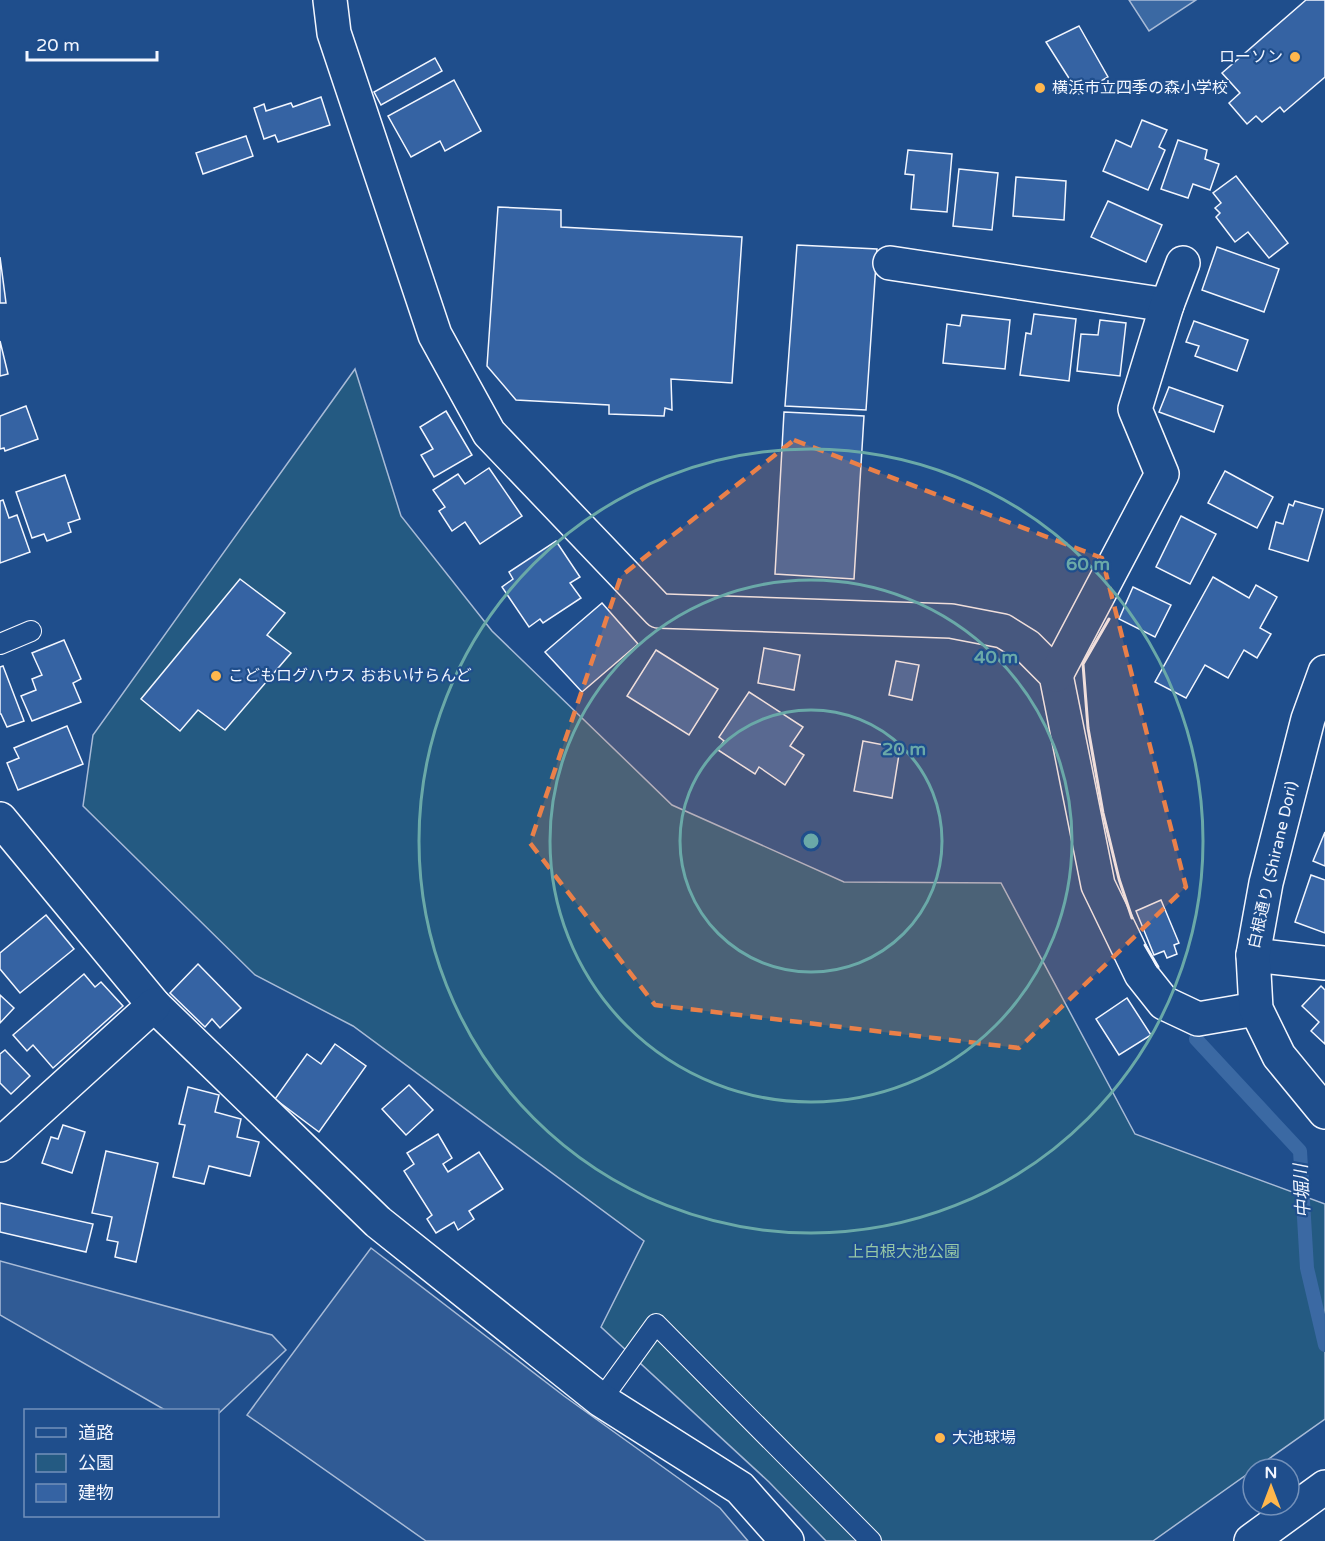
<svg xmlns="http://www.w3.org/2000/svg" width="1325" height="1541" font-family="'Varela Round','Noto Sans JP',sans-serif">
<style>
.green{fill:#245a82;stroke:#a8bbd7;stroke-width:1.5}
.parking{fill:#305b95;stroke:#a8bbd7;stroke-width:1.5}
.water{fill:#3b69a3;stroke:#a8bbd7;stroke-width:1.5}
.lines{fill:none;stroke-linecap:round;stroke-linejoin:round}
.stream{stroke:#3b69a3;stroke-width:14}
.building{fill:#3563a3;stroke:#f2f6ff;stroke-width:1.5}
.lane-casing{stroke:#f2f6ff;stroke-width:22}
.street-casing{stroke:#f2f6ff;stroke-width:36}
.secondary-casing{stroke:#f2f6ff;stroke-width:36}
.primary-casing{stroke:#f2f6ff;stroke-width:36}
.lane{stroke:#1f4e8c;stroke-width:20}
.street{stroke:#1f4e8c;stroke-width:33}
.secondary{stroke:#1f4e8c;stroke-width:33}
.primary{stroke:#1f4e8c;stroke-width:33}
.wall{stroke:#f2f6ff;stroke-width:3}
.marked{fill:#ea8049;fill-opacity:0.2;stroke:#ea8049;stroke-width:4.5;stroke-dasharray:12 8;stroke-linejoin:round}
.ring{fill:none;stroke:#6aa9a8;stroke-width:3}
.poi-dot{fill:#ffb74d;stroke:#1f4e8c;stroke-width:2}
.labels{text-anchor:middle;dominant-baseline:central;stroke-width:4.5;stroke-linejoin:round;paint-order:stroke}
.poi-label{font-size:16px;fill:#f2f6ff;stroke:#1f4e8c;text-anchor:start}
.street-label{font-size:16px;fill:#f2f6ff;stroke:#1f4e8c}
.park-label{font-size:16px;fill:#97c8a6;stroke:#1f4e8c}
.water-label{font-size:18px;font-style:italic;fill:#f2f6ff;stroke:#1f4e8c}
.centre{fill:#6aa9a8;stroke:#1f4e8c;stroke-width:3}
.ring-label{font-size:18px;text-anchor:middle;font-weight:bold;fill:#6aa9a8;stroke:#1f4e8c;stroke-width:4.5;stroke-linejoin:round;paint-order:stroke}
</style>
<rect width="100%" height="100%" fill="#1f4e8c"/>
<!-- green -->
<path class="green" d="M355 369 401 516 492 631 672 805 844 882 1001 883 1135 1134 1325 1204V1419L1153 1541H826L769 1482 601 1327 644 1241 353 1026 255 975 83 806 93 735Z"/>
<!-- parking -->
<g class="parking">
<path d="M371 1248 564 1396 720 1508 748 1541H426L247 1415Z"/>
<path d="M0 1261 272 1335 286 1350 218 1414V1410H165L0 1315Z"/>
</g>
<!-- water -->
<path class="water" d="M1129 0H1196L1149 31Z"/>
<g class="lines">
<!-- stream -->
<path class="stream" d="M1196 1039 1300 1151 1307 1268 1325 1345"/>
</g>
<!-- building -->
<g class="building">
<path d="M1306 0H1325V77L1284 112 1280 107 1262 122 1256 116 1247 124 1229 103 1240 93 1222 73Z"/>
<path d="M1079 26 1108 77 1079 94 1046 42Z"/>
<path d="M435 58 442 71 381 105 374 92Z"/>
<path d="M454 80 481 131 445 151 440 141 411 157 388 116Z"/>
<path d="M321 97 330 125 278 142 275 135 264 139 254 108 264 104 266 111 291 103 293 107Z"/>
<path d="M1142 120 1167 130 1159 147 1165 150 1148 190 1103 171 1116 140 1131 147Z"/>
<path d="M246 136 253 156 203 174 196 153Z"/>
<path d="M1178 140 1207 150 1205 159 1219 164 1210 190 1193 184 1188 198 1161 189Z"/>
<path d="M908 150 952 154 947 212 911 209 914 175 905 174Z"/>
<path d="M959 169 998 173 992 230 953 226Z"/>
<path d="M1236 176 1288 243 1269 258 1248 232 1235 242 1216 217 1220 213 1215 208 1221 203 1213 193Z"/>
<path d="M1016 177 1066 181 1064 220 1013 216Z"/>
<path d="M1108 201 1162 225 1146 262 1091 237Z"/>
<path d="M498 207 561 210V227L742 237 732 383 671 379 672 410 665 408 664 416 609 414V405L516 400 487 366Z"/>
<path d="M797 245 877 249 866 410 785 406Z"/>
<path d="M1217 247 1279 269 1264 312 1202 290Z"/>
<path d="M0 257 6 303H0Z"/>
<path d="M1034 314 1076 319 1069 381 1020 375 1026 333 1031 334Z"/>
<path d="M962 315 1010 320 1005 369 943 363 947 324 960 326Z"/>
<path d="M1100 320 1126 323 1120 376 1077 371 1081 334 1098 335Z"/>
<path d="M1194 321 1248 340 1237 371 1195 356 1199 346 1186 342Z"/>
<path d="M0 341 8 374 0 376Z"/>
<path d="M1169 387 1223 406 1214 432 1159 412Z"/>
<path d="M26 406 38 439 5 451 4 448 0 449V416Z"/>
<path d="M446 411 472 455 434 477 421 455 433 449 420 427Z"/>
<path d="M784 412 864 416 854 579 775 574Z"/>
<path d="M489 468 522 516 480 544 465 522 452 531 439 511 445 507 433 490 458 474 465 484Z"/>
<path d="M1225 471 1273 497 1257 528 1208 503Z"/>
<path d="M65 475 80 519 68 523 71 532 47 541 44 534 32 538 16 492Z"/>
<path d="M3 500 9 518 17 515 30 552 0 563V501Z"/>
<path d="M1295 501 1323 509 1308 561 1269 549 1276 522 1283 524 1289 504 1293 506Z"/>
<path d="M1181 516 1216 534 1190 584 1156 567Z"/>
<path d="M556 541 580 577 570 583 581 598 543 623 540 619 529 627 502 587 513 579 509 572Z"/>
<path d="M1213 577 1249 598 1256 585 1277 597 1260 628 1271 634 1257 658 1244 650 1228 678 1205 665 1186 698 1155 682Z"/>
<path d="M240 579 285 613 267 635 291 653 225 730 198 710 180 731 141 699Z"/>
<path d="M1133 587 1171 605 1155 637 1119 619Z"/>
<path d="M602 603 638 644 582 692 545 652Z"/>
<path d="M64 640 81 679 73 683 81 702 32 721 21 696 36 690 32 679 42 675 32 653Z"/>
<path d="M764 648 800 655 794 690 758 683Z"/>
<path d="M656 650 718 689 689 735 627 696Z"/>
<path d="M896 661 919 665 912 700 889 695Z"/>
<path d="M3 666 24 721 7 727 1 714H0V667Z"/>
<path d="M749 692 803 727 790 746 804 755 785 785 759 767 755 774 718 750 724 741 719 737Z"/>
<path d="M67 726 83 764 18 790 7 763 19 758 14 748Z"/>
<path d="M863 741 900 748 892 798 854 791Z"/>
<path d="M1325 832V866L1313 861Z"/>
<path d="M1311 875 1325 880V933L1295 922Z"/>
<path d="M1161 900 1179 943 1174 945 1177 954 1167 958 1164 951 1154 955 1136 911Z"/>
<path d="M46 915 74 949 20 993 0 969V953Z"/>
<path d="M198 964 241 1008 220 1028 212 1019 205 1027 170 993Z"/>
<path d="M84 974 95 987 101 982 123 1006 53 1068 33 1045 27 1051 13 1035Z"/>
<path d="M1321 986 1325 990V1044L1311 1031 1319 1022 1302 1006Z"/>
<path d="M0 995 14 1008 0 1023Z"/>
<path d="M1127 998 1151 1035 1119 1055 1096 1019Z"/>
<path d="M335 1044 366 1066 319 1132 275 1099 307 1054 321 1064Z"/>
<path d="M5 1050 30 1076 11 1094 0 1083V1054Z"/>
<path d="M409 1085 433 1110 406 1135 382 1109Z"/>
<path d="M188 1087 219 1095 215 1112 241 1119 237 1137 259 1142 250 1176 209 1166 204 1184 173 1177 185 1125 179 1124Z"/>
<path d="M63 1125 85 1132 72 1173 42 1163 51 1137 58 1139Z"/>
<path d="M438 1134 452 1158 443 1164 448 1172 479 1152 503 1189 469 1211 474 1219 458 1230 454 1222 436 1233 427 1219 432 1215 404 1171 414 1164 407 1153Z"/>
<path d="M106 1151 158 1163 136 1262 115 1257 118 1242 107 1240 112 1217 92 1213Z"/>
<path d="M0 1203 93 1224 86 1252 0 1232Z"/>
</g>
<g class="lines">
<!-- lane casing -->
<g class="lane-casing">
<g id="lane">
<path d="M0 644 31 631"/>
<path d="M601 1400 656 1324 871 1541"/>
</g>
</g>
<!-- street casing -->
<g class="street-casing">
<g id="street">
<path d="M330 0 334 33 435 335 489 433 659 611 951 621 1003 631 1027 646 1056 675 1098 885 1141 974 1164 1003 1198 1019 1256 1009"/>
<path d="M890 263 1167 305"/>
<path d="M1056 675 1162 474 1135 409 1167 305 1183 263"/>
<path d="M0 819 154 1005 378 1222 601 1400 740 1488 787 1541"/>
<path d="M1253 955 1325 963"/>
<path d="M0 1145 154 1005"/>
</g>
</g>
<!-- secondary casing -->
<g class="secondary-casing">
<path id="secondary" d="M1325 672 1308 719 1266 883 1253 955 1256 1009 1279 1056 1325 1112"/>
</g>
<!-- primary casing -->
<g class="primary-casing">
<path id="primary" d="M1251 1541 1325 1487"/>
</g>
<!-- lane -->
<use href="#lane" class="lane"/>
<!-- street -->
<use href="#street" class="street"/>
<!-- secondary -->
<use href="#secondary" class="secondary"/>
<!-- primary -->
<use href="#primary" class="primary"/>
<!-- wall -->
<g class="wall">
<path d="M1109 619 1083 664 1088 728 1103 813 1119 879 1132 918"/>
<path d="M1145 945 1158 967"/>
</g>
</g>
<!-- marked area -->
<path class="marked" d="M794 440 1102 558 1186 887 1019 1048 655 1005 530 843 621 576Z"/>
<!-- distance rings -->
<g class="ring">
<circle cx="811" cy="841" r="131"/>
<circle cx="811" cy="841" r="261"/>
<circle cx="811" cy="841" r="392"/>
</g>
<!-- markers -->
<g class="poi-dot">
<circle cx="1295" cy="57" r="6"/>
<circle cx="1040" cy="88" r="6"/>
<circle cx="216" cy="676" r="6"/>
<circle cx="940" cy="1438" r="6"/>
</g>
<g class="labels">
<!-- poi labels -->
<g class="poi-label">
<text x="1283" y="57" text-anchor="end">ローソン</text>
<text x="1052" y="88">横浜市立四季の森小学校</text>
<text x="228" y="676">こどもログハウス おおいけらんど</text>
<text x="952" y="1438">大池球場</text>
</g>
<!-- street labels -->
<g class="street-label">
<text transform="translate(1273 865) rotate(-77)">白根通り (Shirane Dori)</text>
</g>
<!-- park labels -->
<g class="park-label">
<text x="904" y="1252">上白根大池公園</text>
</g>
<!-- water labels -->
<g class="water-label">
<text transform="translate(1302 1191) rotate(-93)">中堀川</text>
</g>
</g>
<circle cx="811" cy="841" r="9" class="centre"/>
<g class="ring-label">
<text x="1088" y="570">60 m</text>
<text x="996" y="663">40 m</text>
<text x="904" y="755">20 m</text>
</g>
<!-- legend -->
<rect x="24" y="1409" width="195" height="108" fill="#1f4e8c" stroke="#7391ba" stroke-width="1.5"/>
<rect x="36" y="1428" width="30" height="9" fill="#1f4e8c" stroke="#7391ba" stroke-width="1.5"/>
<text x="78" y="1439" font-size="18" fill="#f2f6ff">道路</text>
<rect x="36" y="1454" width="30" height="18" fill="#245a82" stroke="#7391ba" stroke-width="1.5"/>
<text x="78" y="1469" font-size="18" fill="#f2f6ff">公園</text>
<rect x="36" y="1484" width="30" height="18" fill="#3563a3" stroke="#7391ba" stroke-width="1.5"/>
<text x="78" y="1499" font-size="18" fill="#f2f6ff">建物</text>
<!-- north arrow -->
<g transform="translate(1271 1487)"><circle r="28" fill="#1f4e8c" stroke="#7391ba" stroke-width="1.5"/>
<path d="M0-4.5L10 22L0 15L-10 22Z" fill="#ffb74d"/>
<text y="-9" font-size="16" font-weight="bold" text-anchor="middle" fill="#f2f6ff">N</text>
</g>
<!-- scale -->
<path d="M27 51v9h130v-9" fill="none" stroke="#f2f6ff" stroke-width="3"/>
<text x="36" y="51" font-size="18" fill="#f2f6ff" stroke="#1f4e8c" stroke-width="4.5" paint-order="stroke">20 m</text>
</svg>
